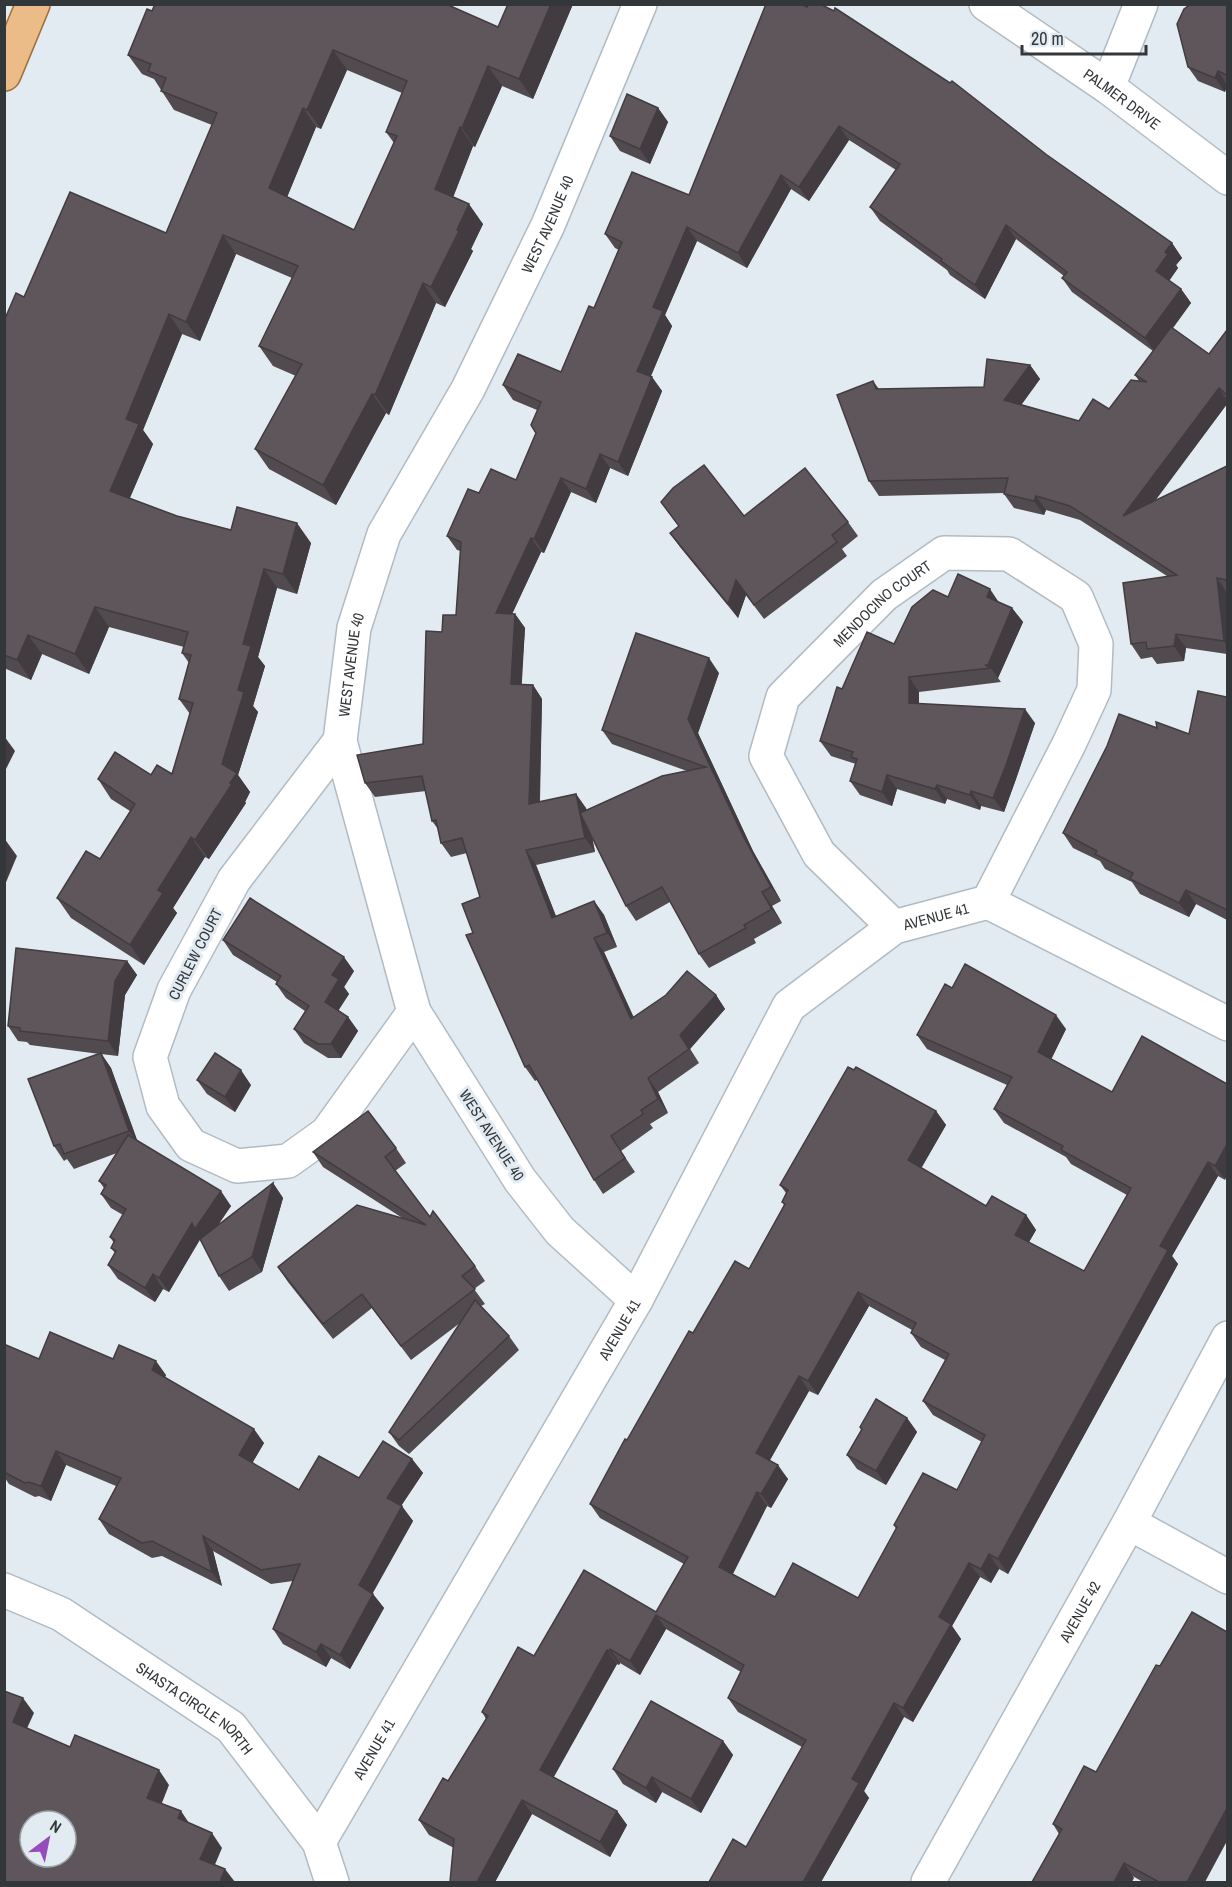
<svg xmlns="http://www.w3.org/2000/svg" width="1232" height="1887" font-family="'Archivo Narrow',sans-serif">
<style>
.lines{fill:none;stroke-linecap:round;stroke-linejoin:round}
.minor-casing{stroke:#b2bbc2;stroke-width:36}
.major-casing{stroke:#a27038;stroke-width:36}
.minor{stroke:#fff;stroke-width:33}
.major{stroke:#ebbc87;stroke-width:33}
.wall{fill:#514a4e;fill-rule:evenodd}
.shaded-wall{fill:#423c40}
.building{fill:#5e565b;stroke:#423c40;stroke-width:1.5;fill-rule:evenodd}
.labels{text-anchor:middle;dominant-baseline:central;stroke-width:6;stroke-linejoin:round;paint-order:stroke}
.street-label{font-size:15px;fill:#33373a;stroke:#e2ebf2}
</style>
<rect width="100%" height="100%" fill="#e2ebf2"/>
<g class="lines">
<!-- minor casing -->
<g class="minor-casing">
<g id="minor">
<path id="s1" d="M986 4 1108 87 1228 178"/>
<path d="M1108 87 1141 4"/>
<path d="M340 741 234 880 174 990 150 1057 163 1106 191 1145 237 1166 288 1161 327 1133 414 1012"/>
<path d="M988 902 1228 1024"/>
<path id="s2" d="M894 927 819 854 766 756 783 697 884 595 944 553 1009 554 1076 597 1096 644 1094 690 1069 744 988 902"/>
<path id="s3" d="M636 1300 560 1231 520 1180 414 1012 340 741 354 628 384 534 468 389 548 225 640 4"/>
<path d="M1129 1523 1228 1577"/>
<path id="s4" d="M4 1590 61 1614 231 1727 319 1842 332 1882"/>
<path id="s5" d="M319 1842 636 1300 789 1006 894 927 988 902"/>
<path id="s6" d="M928 1882 1129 1523 1228 1338"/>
</g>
</g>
<!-- major casing -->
<g class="major-casing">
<path id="major" d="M4 74 33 4"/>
</g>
<!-- minor -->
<use href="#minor" class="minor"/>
<!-- major -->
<use href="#major" class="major"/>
</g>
<!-- wall -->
<g class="wall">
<path d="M508 4H573L533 99 502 86 475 147 473 146 453 197 483 224 471 249 473 251 445 307 436 303 389 415 386 413 336 505 269 469 255 449 296 376 273 366 259 346 292 278 236 254 200 341 182 334 143 430 153 444 130 498 177 516 231 530 311 543 297 594 277 588 258 657 265 666 253 706 258 712 238 775 250 792 245 802 246 803 209 859 205 857 173 908 177 913 144 965 71 918 57 898 100 859 130 811 111 799 98 779 151 775 172 774 190 714 179 699 189 663 182 653 184 647 109 627 89 674 42 654 31 680 4 668V321L24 297 166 233 212 125 174 110 154 79 142 74 128 55 152 11 498 27ZM347 70 402 93 386 132 394 143 354 230 287 197 316 127 321 129Z"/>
<path d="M766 4 1047 155 1172 243 1182 258 1176 265 1178 268 1169 281 1181 289 1191 303 1173 328 1209 354 1227 330V404L1155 501 1227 466V654L1186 648 1184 661 1157 664 1152 657 1141 659 1131 644 1167 576 1080 520 1046 510 1044 515 1014 508 1004 494 1005 493 879 496 869 481 873 381 879 389 984 387 1030 365 1040 379 1021 405 1079 421 1109 409 1139 381 1135 375 1153 351 1072 292 1062 278 1064 276 1016 239 985 299 950 275 947 270 880 221 870 207 896 170 849 140 809 201 791 189 747 268 697 241 665 315 672 326 651 376 662 391 628 476 610 468 596 503 571 492 544 553 541 552 512 614H515L525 628 521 684 533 685 542 699 540 802 576 794 587 810 687 771 612 744 602 730 719 673 698 733 753 851 781 901 772 906 782 923 754 939 756 943 709 968 699 954 670 902 636 921 626 906 592 837 595 852 536 865 556 916 594 901 604 915 617 947 604 952 633 1017 716 995 725 1009 690 1049 699 1063 658 1092 668 1113 650 1124 653 1128 621 1151 635 1172 603 1194 594 1180 537 1080 535 1081 525 1067 473 933 480 897 467 853 451 857 441 843 438 829 432 821 426 791 375 797 365 783 423 744 442 632 456 615 461 551 457 550 447 536 479 493 516 480 536 433 537 410 513 400 503 385 561 372 594 308 619 250 615 248 605 234 689 195Z"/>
<path d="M1227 4V86L1225 92 1198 81 1188 67Z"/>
<path d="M658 108 668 122 650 164 620 151 610 136Z"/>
<path d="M744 516 848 522 858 536 842 549 847 556 764 619 746 595 738 618 680 547 670 533 679 526Z"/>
<path d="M948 597 1000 603 1012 608 1023 622 998 678 1001 682 919 692V703L1035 723 1016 779 1004 812 981 806 980 810 947 799 945 804 897 789 892 806 860 795 850 781 856 764 831 756 820 741 842 689Z"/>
<path d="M1227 697V920L1196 904 1189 917 1140 894 1132 882 1105 869 1100 861 1073 848 1063 833 1157 728 1189 734Z"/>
<path d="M223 940 354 971 344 987 349 994 338 1010 348 1017 358 1031 341 1058H328L304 1043 294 1029 305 1011 286 998 276 984 277 982 233 955Z"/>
<path d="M127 961 137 975 125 995 118 1056 101 1054 111 1068 137 1141 231 1206 218 1225 273 1183 283 1198 262 1272 229 1291 219 1276 200 1239 169 1292 163 1289 155 1302 118 1279 108 1265 115 1253 111 1248 114 1243 110 1237 123 1215 111 1208 101 1194 104 1188 99 1181 117 1153 74 1169 67 1159 64 1161 54 1146 100 1054 30 1045 27 1042 18 1041 8 1026Z"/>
<path d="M952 988 1066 1029 1051 1059 1112 1092 1142 1036 1225 1180 1218 1176 1172 1256 1178 1264 1008 1574 999 1569 991 1583 980 1577 952 1626 961 1639 913 1722 904 1717 864 1791 869 1798 821 1882H709L746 1847 802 1747 738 1712 728 1698 741 1672 666 1629 640 1675 620 1663 619 1665 617 1664 553 1777 617 1811 627 1825 610 1857 532 1814 495 1882H450L454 1848 429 1835 419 1820 448 1781 486 1719 482 1712 534 1656 656 1612 684 1564 600 1518 590 1504 627 1440 693 1333 749 1269 784 1205 782 1202 786 1193 780 1185 936 1111 946 1125 921 1168 986 1206 1026 1215 1036 1230 1029 1242 1084 1271 1127 1195 1071 1164 1066 1157 1004 1123 994 1109 1007 1085 927 1049 917 1035ZM869 1306 912 1330 911 1333 921 1347 945 1360 923 1401 933 1415 982 1442 957 1490 894 1525 896 1529 858 1598 775 1597 733 1574 767 1506 771 1508 788 1479 770 1460 809 1391 818 1395Z"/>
<path d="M197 1080 251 1085 235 1112 207 1094Z"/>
<path d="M396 1148 406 1163 395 1171 430 1217 475 1266 485 1281 474 1289 485 1304 481 1306 509 1336 519 1350 409 1454 399 1446 389 1432 460 1323 411 1360 372 1308 333 1339 288 1282 278 1267 404 1219 323 1167 313 1152Z"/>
<path d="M4 1349 39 1359H113L166 1375 165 1377 264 1443 252 1463 299 1490 359 1478 412 1459 423 1473 401 1506 413 1521 372 1593 384 1608 350 1669 331 1658 326 1667 283 1644 273 1629 293 1581 271 1584 213 1551 222 1586 162 1556 152 1558 109 1534 99 1519 116 1486 66 1465 51 1501 39 1496 35 1497 9 1484 5 1478Z"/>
<path d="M907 1418 917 1432 886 1485 857 1469 847 1455 861 1430 860 1427Z"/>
<path d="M723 1741 733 1755 701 1813 662 1792 656 1803 623 1784 613 1769Z"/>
<path d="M1053 1824 1205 1882H1143L1059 1834Z"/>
</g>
<!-- shaded-wall -->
<g class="shaded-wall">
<path d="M551 4H573L533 99 519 79Z"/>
<path d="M333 50 347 70 321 129 307 110Z"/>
<path d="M488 66 502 86 475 147 462 128Z"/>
<path d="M1218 71 1227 85 1225 92 1215 78Z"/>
<path d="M303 108 316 127 283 207 269 188Z"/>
<path d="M658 108 668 122 650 164 640 149Z"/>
<path d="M839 126 849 140 809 201 799 187Z"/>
<path d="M460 127 473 146 449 208 435 189Z"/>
<path d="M781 175 791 189 747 268 738 253Z"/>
<path d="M469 204 483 224 471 249 473 251 445 307 431 287Z"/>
<path d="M1006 225 1016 239 985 299 975 285Z"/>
<path d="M687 227 697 241 665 315 672 326 647 385 637 371 653 307Z"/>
<path d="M223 235 236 254 200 341 186 322Z"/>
<path d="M1172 243 1182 258 1176 265 1178 268 1166 285 1156 271 1165 252Z"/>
<path d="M423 283 436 303 389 415 375 395Z"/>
<path d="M1181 289 1191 303 1155 352 1145 338Z"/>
<path d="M169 314 182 334 143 430 153 444 124 511 110 491 126 419Z"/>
<path d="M1030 365 1040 379 1014 415 1004 400Z"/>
<path d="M652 377 662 391 628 476 618 462Z"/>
<path d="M1219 388 1227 401V404L1133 530 1123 516Z"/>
<path d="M372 394 386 413 336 505 323 485Z"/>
<path d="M600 454 610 468 596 503 586 489Z"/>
<path d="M561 478 571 492 544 553 534 539Z"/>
<path d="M1036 496 1046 510 1044 515 1034 501Z"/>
<path d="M297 523 311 543 297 594 283 574Z"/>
<path d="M531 538 541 552 506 627 496 613Z"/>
<path d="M264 569 277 588 258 657 265 666 253 706 258 712 238 775 250 792 245 802 246 803 209 859 195 840 222 764 238 690 243 644Z"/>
<path d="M1217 578 1227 593V646L1224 641Z"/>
<path d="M736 580 746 595 738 618 728 604Z"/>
<path d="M990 589 1000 604 987 597Z"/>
<path d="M95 607 109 627 89 674 75 654Z"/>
<path d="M1012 608 1023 622 998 678 991 668H990L988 665Z"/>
<path d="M515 614 525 628 521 698 511 684Z"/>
<path d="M1176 634 1186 648 1184 661 1174 646Z"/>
<path d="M28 635 42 654 31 680 17 660Z"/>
<path d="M709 658 719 673 698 733 753 851 781 901 771 887 743 836 688 719Z"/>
<path d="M909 677 919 692V717L909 703Z"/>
<path d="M533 685 542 699 539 818 529 804Z"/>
<path d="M1025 709 1035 723 1016 779 1004 812 993 798Z"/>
<path d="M4 736 15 751 4 773Z"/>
<path d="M887 775 897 789 892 806 882 792Z"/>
<path d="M937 785 947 799 945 804 935 789Z"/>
<path d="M971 791 981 806 980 810 970 795Z"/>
<path d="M576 794 586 808 595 852 585 838Z"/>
<path d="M191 837 205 857 173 908 177 913 144 965 130 945 158 890Z"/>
<path d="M4 838 17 856 4 887Z"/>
<path d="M526 850 536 865 562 932 552 918Z"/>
<path d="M1186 890 1196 904 1189 917 1179 903Z"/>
<path d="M762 892 772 906 782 923 772 909Z"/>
<path d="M594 901 604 915 617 947 607 933Z"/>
<path d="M594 938 604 952 641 1033 631 1019Z"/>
<path d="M344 957 354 971 344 987 349 994 335 1016 325 1002 332 975Z"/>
<path d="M127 961 137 975 125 995 118 1056 108 1041 115 981Z"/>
<path d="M716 995 725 1009 690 1049 699 1063 680 1035Z"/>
<path d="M1056 1015 1066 1029 1048 1066 1038 1052Z"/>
<path d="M348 1017 358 1031 341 1058 331 1044Z"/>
<path d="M101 1053 111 1068 139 1145 129 1131Z"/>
<path d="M241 1070 251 1085 235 1112 225 1097Z"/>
<path d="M648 1078 658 1092 668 1113 658 1099Z"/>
<path d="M936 1111 946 1125 918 1174 908 1160Z"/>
<path d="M1227 1144V1176L1225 1180 1215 1166Z"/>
<path d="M1208 1162 1218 1176 1172 1256 1178 1264 1008 1574 998 1559 1160 1246Z"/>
<path d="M273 1183 283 1198 262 1272 252 1257Z"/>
<path d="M221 1191 231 1206 205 1244 201 1238 169 1292 159 1278 192 1223Z"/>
<path d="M1026 1215 1036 1230 1025 1249 1015 1235Z"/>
<path d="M153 1274 163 1289 155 1302 145 1288Z"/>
<path d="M858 1292 869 1306 818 1395 808 1381Z"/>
<path d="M156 1361 166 1375 162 1384 152 1370Z"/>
<path d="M799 1376 809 1391 766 1467 756 1453Z"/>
<path d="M907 1418 917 1432 886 1485 876 1471Z"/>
<path d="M254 1429 264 1443 249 1469 239 1455Z"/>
<path d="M56 1451 66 1465 51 1501 41 1486Z"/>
<path d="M412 1459 423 1473 397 1512 387 1498Z"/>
<path d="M778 1465 788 1479 771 1508 761 1494Z"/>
<path d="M757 1492 767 1506 729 1581 719 1567Z"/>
<path d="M402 1506 413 1521 369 1600 359 1585Z"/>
<path d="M203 1536 213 1551 222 1586 212 1572Z"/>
<path d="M989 1554 999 1569 991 1583 981 1569Z"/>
<path d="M969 1563 980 1577 952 1626 961 1639 913 1722 903 1708 939 1617Z"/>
<path d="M373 1594 384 1608 350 1669 340 1655Z"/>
<path d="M656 1615 666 1629 640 1675 630 1661Z"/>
<path d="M321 1644 331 1658 326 1667 316 1652Z"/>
<path d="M610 1649 620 1663 619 1665 609 1651Z"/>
<path d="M607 1650 617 1664 550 1784 540 1770Z"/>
<path d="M23 1698 34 1713 23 1737 13 1722Z"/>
<path d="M894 1703 904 1717 864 1791 869 1798 821 1882H803L852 1779Z"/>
<path d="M723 1741 733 1755 701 1813 691 1799Z"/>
<path d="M159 1770 169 1785 158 1813 147 1798Z"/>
<path d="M652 1777 662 1792 656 1803 646 1788Z"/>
<path d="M522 1800 532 1814 495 1882H477Z"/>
<path d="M1227 1808V1841L1205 1882H1187Z"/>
<path d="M181 1811 191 1826 178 1818Z"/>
<path d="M617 1811 627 1825 610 1857 600 1842Z"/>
<path d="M212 1833 222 1848 211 1874 200 1859Z"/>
<path d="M1124 1863 1134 1878 1132 1882H1114Z"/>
<path d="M225 1869 235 1882H220Z"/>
</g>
<!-- building -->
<g class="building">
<path d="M155 4H446L498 27 508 4H551L519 79 488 66 462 128 460 127 435 189 469 204 457 230 459 231 431 287 423 283 375 395 372 394 323 485 255 449 302 364 259 346 298 266 223 235 186 322 169 314 126 419 139 424 110 491 177 516 231 530 237 507 297 523 283 574 264 569 243 644 251 646 238 690 244 692 222 764 237 773 230 783 232 784 195 840 191 837 158 890 163 893 130 945 57 898 86 851 100 859 135 804 98 779 115 752 151 775 157 765 172 774 193 703 179 699 191 655 182 653 188 632 95 607 75 654 28 635 17 660 4 655V321L16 293 24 297 70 192 166 233 217 113 161 91 166 78 148 71 151 64 128 55 147 9 152 11ZM333 50 407 81 386 132 397 136 354 230 269 188 303 108 307 110Z"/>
<path d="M766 4H800L807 7 809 4H820L834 11 835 8 950 83 952 81 1047 155 1172 243 1165 252 1168 254 1156 271 1181 289 1145 338 1062 278 1067 272 1006 225 975 285 941 261 942 259 870 207 900 164 839 126 799 187 781 175 738 253 687 227 653 307 663 311 637 371 652 377 618 462 600 454 586 489 561 478 534 539 531 538 496 613 515 614 511 684 533 685 529 804 576 794 585 838 526 850 552 918 594 901 607 933 594 938 631 1019 666 995 687 971 716 995 680 1035 689 1049 648 1078 658 1099 641 1110 643 1114 611 1136 625 1158 594 1180 529 1065 525 1067 466 935 473 933 462 904 480 897 462 838 441 843 436 820 432 821 422 776 365 783 357 755 423 744 426 631 442 632 443 615H456L461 542 447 536 468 489 479 493 491 469 516 480 536 433 531 425 541 402 503 385 518 354 561 372 589 306 594 308 622 242 605 234 632 172 689 195Z"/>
<path d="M1191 4H1227V75L1218 71 1215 78 1188 67 1177 24 1184 9Z"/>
<path d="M627 94 658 108 640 149 610 136Z"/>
<path d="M1171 327 1209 354 1227 330V395L1219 388 1123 516 1227 466V580L1217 578 1224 641 1176 634 1174 646 1147 649 1146 642 1131 644 1123 583 1177 575 1070 506 1036 496 1034 501 1004 494 1008 478 869 481 837 395 873 381 876 389 984 387 987 359 1030 365 1004 400 1079 421 1093 399 1109 409 1131 380 1147 382 1135 375Z"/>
<path d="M704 465 744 516 805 468 848 522 832 535 837 542 754 605 736 580 728 604 670 533 679 526 661 502 673 488Z"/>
<path d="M958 574 990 589 987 597 1012 608 988 665H985L991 668 909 677V703L1025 709 1006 765 993 798 971 791 970 795 937 785 935 789 887 775 882 792 850 781 857 759 851 757 853 752 820 741 837 687 842 689 867 632 894 644 912 607 933 590 948 597Z"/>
<path d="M636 633 709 658 688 719 743 836 771 887 762 892 772 909 744 925 746 928 699 954 662 887 626 906 580 813 662 776 706 767 602 730Z"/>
<path d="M1198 691 1227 697V910L1186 890 1179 903 1130 879 1133 873 1095 854 1097 851 1063 833 1107 746 1119 714 1157 728 1156 722 1189 734Z"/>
<path d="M250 898 344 957 332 975 339 979 325 1002 348 1017 331 1044H318L294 1029 309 1006 276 984 281 976 223 940Z"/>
<path d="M16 948 127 961 115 981 108 1041 20 1031V1028L8 1026Z"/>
<path d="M965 964 1056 1015 1038 1052 1112 1092 1142 1036 1227 1084V1144L1215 1166 1208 1162 1160 1246 1168 1250 998 1559 989 1554 981 1569 969 1563 939 1617 951 1624 903 1708 894 1703 852 1779 859 1783 803 1882H709L733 1839 746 1847 806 1740 728 1698 744 1665 656 1615 630 1661 610 1649 609 1651 607 1650 540 1770 617 1811 600 1842 522 1800 477 1882H482H450L454 1839 419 1820 443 1778 448 1781 488 1716 482 1712 518 1647 534 1656 584 1570 656 1612 688 1557 590 1504 625 1439 627 1440 689 1331 693 1333 735 1261 749 1269 785 1204 782 1202 788 1190 780 1185 848 1067 854 1070 856 1067 936 1111 908 1160 986 1206 992 1196 1026 1215 1015 1235 1084 1271 1131 1188 1061 1150 1063 1146 994 1109 1012 1077 917 1035 945 984 952 988ZM858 1292 916 1323 911 1333 949 1354 923 1401 985 1435 957 1490 923 1473 894 1525 897 1527 858 1598 793 1563 775 1597 719 1567 757 1492 761 1494 778 1465 756 1453 799 1376 808 1381Z"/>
<path d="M101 1053 129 1131 64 1154 60 1144 54 1146 28 1079Z"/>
<path d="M215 1053 241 1070 225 1097 197 1080Z"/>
<path d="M368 1111 396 1148 385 1157 430 1217 433 1211 475 1266 462 1276 475 1289 401 1346 362 1294 323 1324 278 1267 357 1205 426 1225 313 1152Z"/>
<path d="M128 1135 221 1191 195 1229 192 1223 159 1278 153 1274 145 1288 108 1265 116 1251 111 1248 115 1240 110 1237 126 1209 101 1194 106 1185 99 1181Z"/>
<path d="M273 1183 252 1257 219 1276 200 1239Z"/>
<path d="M475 1300 509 1336 399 1440 389 1432Z"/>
<path d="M50 1332 113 1359 119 1345 156 1361 152 1370 254 1429 239 1455 299 1490 319 1456 359 1478 383 1441 412 1459 387 1498 402 1506 359 1585 373 1594 340 1655 321 1644 316 1652 273 1629 300 1564 261 1570 203 1536 212 1572 152 1541 142 1543 99 1519 121 1478 56 1451 41 1486 29 1482 25 1483 4 1472V1349L6 1345 39 1359Z"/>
<path d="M876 1399 907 1418 876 1471 847 1455 862 1429 860 1427Z"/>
<path d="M1192 1612 1227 1632V1808L1187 1882H1159L1124 1863 1114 1882H1032L1062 1829 1053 1824 1084 1766 1096 1772 1156 1665 1160 1666Z"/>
<path d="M4 1691 23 1698 13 1722 70 1747 75 1735 159 1770 147 1798 181 1811 178 1818 212 1833 200 1859 225 1869 220 1882H4ZM30 1821H66V1857H30Z"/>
<path d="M651 1701 723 1741 691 1799 652 1777 646 1788 613 1769Z"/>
</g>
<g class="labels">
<!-- street labels -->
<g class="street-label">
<text stroke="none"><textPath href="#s1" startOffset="166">PALMER DRIVE</textPath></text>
<text stroke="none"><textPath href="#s3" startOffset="1210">WEST AVENUE 40</textPath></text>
<text stroke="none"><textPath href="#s2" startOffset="414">MENDOCINO COURT</textPath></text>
<text stroke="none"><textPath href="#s3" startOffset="724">WEST AVENUE 40</textPath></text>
<text stroke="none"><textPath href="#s5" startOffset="1134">AVENUE 41</textPath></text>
<text transform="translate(195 954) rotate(-63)">CURLEW COURT</text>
<text transform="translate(492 1135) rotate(57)">WEST AVENUE 40</text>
<text stroke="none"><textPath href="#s5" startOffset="594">AVENUE 41</textPath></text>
<text stroke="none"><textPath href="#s6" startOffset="310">AVENUE 42</textPath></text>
<text stroke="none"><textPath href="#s4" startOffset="226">SHASTA CIRCLE NORTH</textPath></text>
<text stroke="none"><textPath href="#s5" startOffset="108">AVENUE 41</textPath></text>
</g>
</g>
<!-- border -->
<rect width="1232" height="1887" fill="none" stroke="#33373a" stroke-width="12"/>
<!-- north arrow -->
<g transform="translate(48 1839) rotate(32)"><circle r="28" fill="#e2ebf2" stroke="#9ca3a8" stroke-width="1.5"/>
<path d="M0-4.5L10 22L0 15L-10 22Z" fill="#974cbd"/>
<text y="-9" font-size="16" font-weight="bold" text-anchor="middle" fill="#33373a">N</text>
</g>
<!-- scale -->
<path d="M1022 45v9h124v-9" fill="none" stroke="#33373a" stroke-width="3"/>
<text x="1031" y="45" font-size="18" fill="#33373a" stroke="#e2ebf2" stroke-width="4.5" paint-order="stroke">20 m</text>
</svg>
